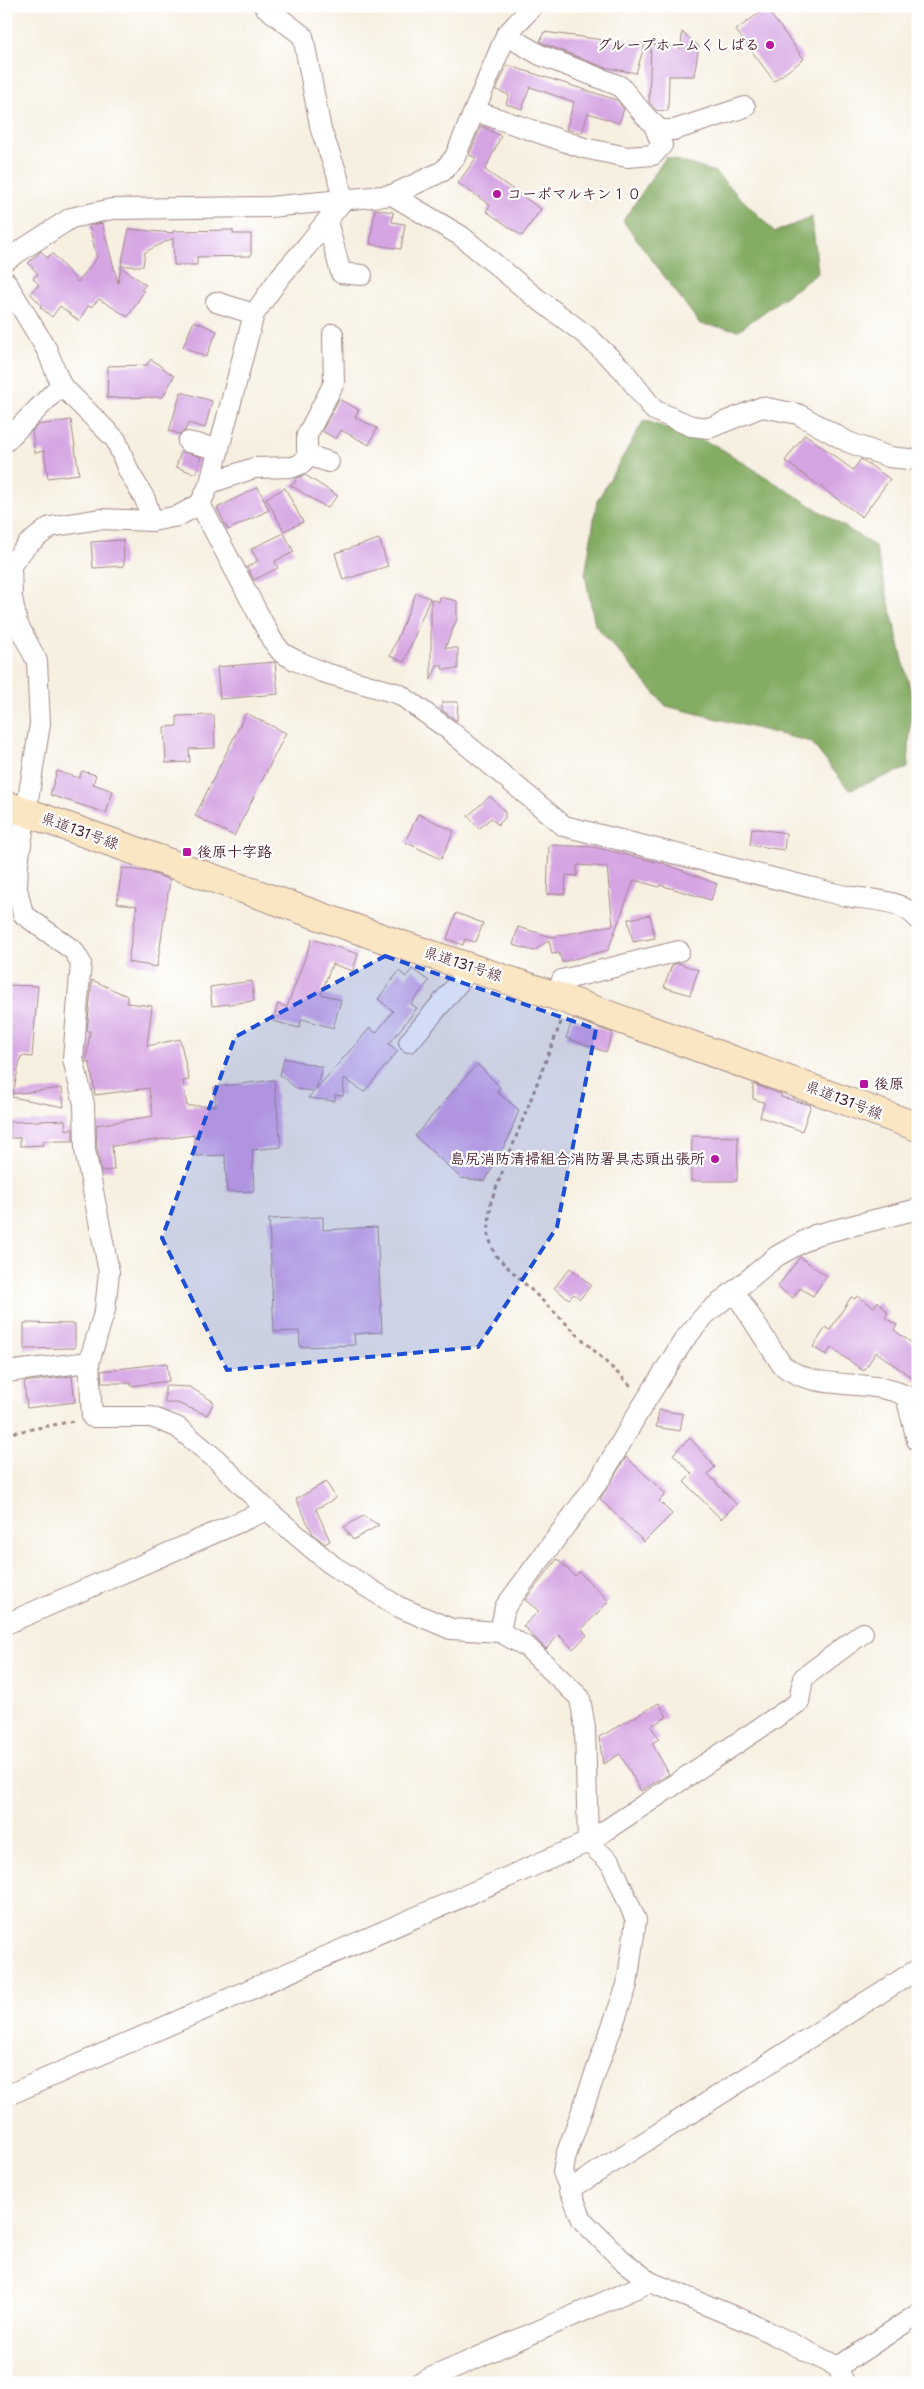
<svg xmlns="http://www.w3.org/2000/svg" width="924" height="2389" font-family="'Shantell Sans','Klee One',sans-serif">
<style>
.forest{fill:#84ac63;stroke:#676647}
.building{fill:#d5a5e3}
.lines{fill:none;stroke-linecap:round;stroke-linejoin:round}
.minor-casing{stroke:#a08886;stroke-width:22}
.secondary-casing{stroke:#a08886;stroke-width:30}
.path{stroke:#a08886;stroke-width:3;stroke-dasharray:4 4;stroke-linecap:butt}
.minor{stroke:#fff;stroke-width:20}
.secondary{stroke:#fbe6c4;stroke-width:28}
.marked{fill:#1d4ed8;fill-opacity:0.2;stroke:#1d4ed8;stroke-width:4;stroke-dasharray:10 6;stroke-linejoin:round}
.poi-dot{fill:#b5179e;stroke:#fff;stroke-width:2}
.labels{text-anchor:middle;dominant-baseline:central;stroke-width:4.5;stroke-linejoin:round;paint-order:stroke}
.poi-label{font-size:15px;font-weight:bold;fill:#4a1f2b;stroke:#fff;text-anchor:start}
.street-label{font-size:15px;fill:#4a1f2b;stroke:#fff}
</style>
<rect width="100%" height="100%" fill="#fff"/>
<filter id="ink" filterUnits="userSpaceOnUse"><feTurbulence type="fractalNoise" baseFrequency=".02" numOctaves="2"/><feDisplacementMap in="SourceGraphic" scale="10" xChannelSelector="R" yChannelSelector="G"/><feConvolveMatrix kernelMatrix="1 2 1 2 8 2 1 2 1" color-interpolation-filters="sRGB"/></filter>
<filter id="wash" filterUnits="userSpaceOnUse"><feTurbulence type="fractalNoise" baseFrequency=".0096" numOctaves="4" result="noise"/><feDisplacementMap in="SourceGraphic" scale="20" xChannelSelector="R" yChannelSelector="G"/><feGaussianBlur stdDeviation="1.12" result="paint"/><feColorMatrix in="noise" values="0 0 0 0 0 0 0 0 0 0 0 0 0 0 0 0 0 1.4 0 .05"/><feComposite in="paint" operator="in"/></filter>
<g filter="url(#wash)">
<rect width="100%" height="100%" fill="#f7f0e1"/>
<!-- forest -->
<g class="forest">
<path d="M666 157 715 172 775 232 812 217 818 273 739 330 700 324 623 221Z"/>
<path d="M644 420 717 446 875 546 912 697 908 768 849 790 811 742 666 706 595 625 585 575 597 501Z"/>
</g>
<g id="blocks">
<!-- building -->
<g class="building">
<path d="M766 8 804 59 774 81 736 30Z"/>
<path d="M544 32 627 43 645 44 636 73 603 67 545 44 540 41Z"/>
<path d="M682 32 699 46 694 76H669L668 111 656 110 649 102 651 44 681 48Z"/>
<path d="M507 65 617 100 624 109 619 123 588 113 582 133 566 129 574 102 530 87 522 109 506 104 509 95 496 90Z"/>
<path d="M481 126 501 136 485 170 541 209 522 236 486 211 490 205 458 183 476 158 469 155Z"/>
<path d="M375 209 393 212 392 222 405 224 401 249 370 244Z"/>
<path d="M102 223 118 283 121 267 146 285 141 290 144 291 128 317 99 299 91 307 88 306 79 321 60 306 52 317 40 307 41 305 30 293 39 285 33 278 38 274 28 263 41 251 47 258 52 253 78 282 97 258 89 226Z"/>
<path d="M129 229 173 233V231L233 230V234H251V256L197 257V265H174L173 238 145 252 143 266H121Z"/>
<path d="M194 321 217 331 206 357 183 347Z"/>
<path d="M151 359 174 376 163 397 107 398 108 366 147 365Z"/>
<path d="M181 392 212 401 205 428 188 423 185 431 179 434 169 431Z"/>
<path d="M339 399 359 410 355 417 377 428 369 445 341 430 336 439 322 431Z"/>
<path d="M71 420 79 474 48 478 44 451 35 453 32 431 38 425Z"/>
<path d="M805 434 853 470 861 459 890 479 862 517 785 461Z"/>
<path d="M181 451 201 457 196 474 176 467Z"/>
<path d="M305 475 338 496 327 508 290 485 296 482 295 479Z"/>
<path d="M258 487 269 510 228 530 217 508Z"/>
<path d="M285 488 303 522 284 531 266 498Z"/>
<path d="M284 533 294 552 275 561 278 568 254 580 247 567 258 561 251 549Z"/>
<path d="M379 539 388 566 343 580 335 553Z"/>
<path d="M123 540 124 566 93 568 91 542Z"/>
<path d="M416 593 430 598 404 662 390 656Z"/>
<path d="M440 597 457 601V619L445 648H458V669H442V665H437L431 680V599L439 602Z"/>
<path d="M275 662 278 694 220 699 217 667Z"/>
<path d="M442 702H458L457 721 442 710Z"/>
<path d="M246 713 286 733 234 836 195 816Z"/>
<path d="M214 715 215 748 189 749 190 762 166 763 164 727 177 726V716Z"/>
<path d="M57 771 79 778 82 771 96 775 93 784 113 791 106 813 50 795Z"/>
<path d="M490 796 505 812V818L498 825 491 818 479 829 468 816Z"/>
<path d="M418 814 454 831 441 859 405 842Z"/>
<path d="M752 828 786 833 784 850 750 845Z"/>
<path d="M549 845 593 847 665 864 717 884 711 900 660 885 659 887 634 880 608 950 562 962 559 953 552 954 549 940 534 951 513 945 518 927 552 937 613 925 607 867 577 865V876L566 875 565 894H547Z"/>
<path d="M122 868 149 872 170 880 157 967 128 962 137 906 117 903Z"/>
<path d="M456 913 483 923 476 942 465 939 463 945 447 939Z"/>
<path d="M650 915 655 938 633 942 628 919Z"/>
<path d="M312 939 358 954 353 971 332 964 321 994 341 1000 333 1028 302 1019 299 1028 273 1021 278 1004 287 1007Z"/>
<path d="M678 963 698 970 690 995 664 987 672 965Z"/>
<path d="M412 969 429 981 411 1004 417 1008 389 1044 398 1051 364 1092 344 1078 343 1096 335 1095V1101L308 1098 314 1091 297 1089 280 1075 284 1058 322 1067 316 1089 370 1028 376 1033 393 1011 378 999 399 971 406 977Z"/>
<path d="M92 980 127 996V1003L152 1006 147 1046 180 1039 189 1080 183 1081 187 1106H216L214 1087 274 1080 281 1147 252 1150 254 1191 227 1192 225 1155 196 1156 194 1135 112 1146 114 1170 101 1171 97 1148 96 1125 153 1116 149 1088 95 1095 90 1063 86 1062 90 1031H87Z"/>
<path d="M252 981 254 1001 212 1006 210 987Z"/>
<path d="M6 985 38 986 32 1057 21 1056 13 1093 6 1092Z"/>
<path d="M573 1019 613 1033 606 1052 566 1038Z"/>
<path d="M477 1064 500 1087 497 1092 519 1110 508 1139 485 1181 461 1178 415 1136Z"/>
<path d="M753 1084 781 1094V1097L811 1105 802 1131 760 1117 764 1102 753 1099Z"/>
<path d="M62 1088 64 1107 12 1097V1094Z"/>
<path d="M65 1120 66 1130 73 1129V1141H43L44 1145 20 1146V1138H10L9 1122Z"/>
<path d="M692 1136 738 1137 737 1181H691Z"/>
<path d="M323 1217V1230L377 1227 382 1332 354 1334 355 1345 300 1347 299 1331 274 1332 269 1219Z"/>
<path d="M800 1257 827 1276 813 1296 800 1288 793 1298 777 1287Z"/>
<path d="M570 1268 591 1285 580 1299 574 1294 569 1299 554 1288Z"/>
<path d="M857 1296 874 1307 878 1301 888 1313 885 1318 897 1325 894 1330 916 1346 918 1344V1382L876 1352 864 1371 831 1348 826 1355 813 1347 826 1327 830 1330 851 1297 855 1299Z"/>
<path d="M24 1323 75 1324V1348L24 1349Z"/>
<path d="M167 1363 169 1381 131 1386V1383H102L101 1371Z"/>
<path d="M72 1376 75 1402 27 1408 24 1382Z"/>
<path d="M165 1386 190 1387 214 1402 207 1415 177 1403H165Z"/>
<path d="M659 1410 683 1414 680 1431 656 1427Z"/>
<path d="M690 1438 715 1467 708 1474 736 1504 721 1519 684 1482 692 1474 673 1454Z"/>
<path d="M626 1457 666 1494 659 1501 672 1514 644 1542 600 1499Z"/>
<path d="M326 1482 336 1498 316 1509 330 1541 325 1544 313 1534 296 1499Z"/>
<path d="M363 1516 379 1525 353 1540 344 1527Z"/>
<path d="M557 1559 575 1576 579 1572 609 1601 582 1629 587 1635 573 1649 559 1635 546 1649 523 1626 539 1611 525 1600Z"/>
<path d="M659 1703 667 1717 651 1726 659 1739 652 1743 669 1774 641 1791 620 1754 603 1764 599 1737Z"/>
</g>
</g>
</g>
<g filter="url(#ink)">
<use href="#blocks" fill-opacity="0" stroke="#a08886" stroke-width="1"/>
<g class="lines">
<!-- minor casing -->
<g class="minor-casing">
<g id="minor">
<path d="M264 6 303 36 321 130 337 174 343 200 307 246 280 277 254 314 210 483 200 504 178 516 152 521 100 519 50 527 27 545 11 565 12 597 17 623 37 661 40 724 18 863 17 889 23 914 74 951 81 963 73 1059 84 1104 85 1150 109 1272 105 1310 89 1362 92 1417H151L177 1427 217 1460 267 1510 333 1566 370 1589 399 1607 451 1629 500 1632 527 1647 580 1698 585 1728 588 1842 611 1863 636 1920 627 1985 566 2155 563 2172 582 2220 622 2260 650 2282 755 2325 838 2367 844 2383"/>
<path d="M506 35 540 55 620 86 645 116 660 130H674L745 107"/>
<path d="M475 111 584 148 627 157 653 155 662 145 653 123"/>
<path d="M392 195 461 236 535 297 586 335 623 370 654 410 691 426 709 428 762 407 798 414 848 442 889 457 918 460"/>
<path d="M327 221 341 273 362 275"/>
<path d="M6 260 71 218 112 209 270 207 392 195 443 171 455 157 506 35 533 6"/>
<path d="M6 282 47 350 61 385 116 440 129 472 145 499 152 521"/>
<path d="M216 302 254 314"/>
<path d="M6 441 61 385"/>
<path d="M188 442 218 449"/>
<path d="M307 455 329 462"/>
<path d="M210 483 254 468 293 467 303 463 307 455V435L334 383 333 334"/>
<path d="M200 504 272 640 282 653 295 660 322 672 399 694 449 730 564 826 817 889C828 892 840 895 852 897 875 900 902 900 918 919"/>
<path d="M556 996 562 980 679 951"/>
<path d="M409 1042 472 967"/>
<path d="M734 1291 782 1365C816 1393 868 1377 906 1396L917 1440"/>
<path d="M6 1372 89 1362"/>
<path d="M6 1624 267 1510"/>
<path d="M500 1632 505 1607 600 1479 638 1413 684 1340 706 1314 777 1256 815 1235 918 1209"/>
<path d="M6 2096 588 1842 799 1702 803 1678 863 1633"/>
<path d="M569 2190 918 1969"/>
<path d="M838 2367 918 2314"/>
<path d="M419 2383 650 2282"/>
</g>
</g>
<!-- secondary casing -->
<g class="secondary-casing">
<path id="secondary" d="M6 805 396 943 556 996 918 1127"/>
</g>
<!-- path -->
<g class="path">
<path d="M561 1022 491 1201 488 1235 495 1255 633 1388"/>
<path d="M6 1434 74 1421"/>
</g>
<!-- minor -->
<use href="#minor" class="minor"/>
<!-- secondary -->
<use href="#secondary" class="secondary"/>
</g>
</g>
<!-- marked area -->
<path class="marked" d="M385 956 596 1029 557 1227 478 1347 227 1370 162 1238 235 1037Z"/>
<!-- markers -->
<g class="poi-dot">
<circle cx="770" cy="45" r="5"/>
<circle cx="497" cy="194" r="5"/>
<rect x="182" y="847" width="10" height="10" rx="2.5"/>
<rect x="859" y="1079" width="10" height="10" rx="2.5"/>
<circle cx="715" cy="1159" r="5"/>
</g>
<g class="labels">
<!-- poi labels -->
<g class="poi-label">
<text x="760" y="45" text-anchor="end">グループホームくしばる</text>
<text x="507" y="194">コーポマルキン１０</text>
<text x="197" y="852">後原十字路</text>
<text x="874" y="1084">後原</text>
<text x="705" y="1159" text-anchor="end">島尻消防清掃組合消防署具志頭出張所</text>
</g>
<!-- street labels -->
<g class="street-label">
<text transform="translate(80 831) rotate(20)">県道131号線</text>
<text transform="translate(463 964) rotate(18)">県道131号線</text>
<text transform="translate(844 1100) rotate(21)">県道131号線</text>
</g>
</g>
<!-- margin -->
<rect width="924" height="2389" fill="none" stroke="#fff" stroke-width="25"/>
</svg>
